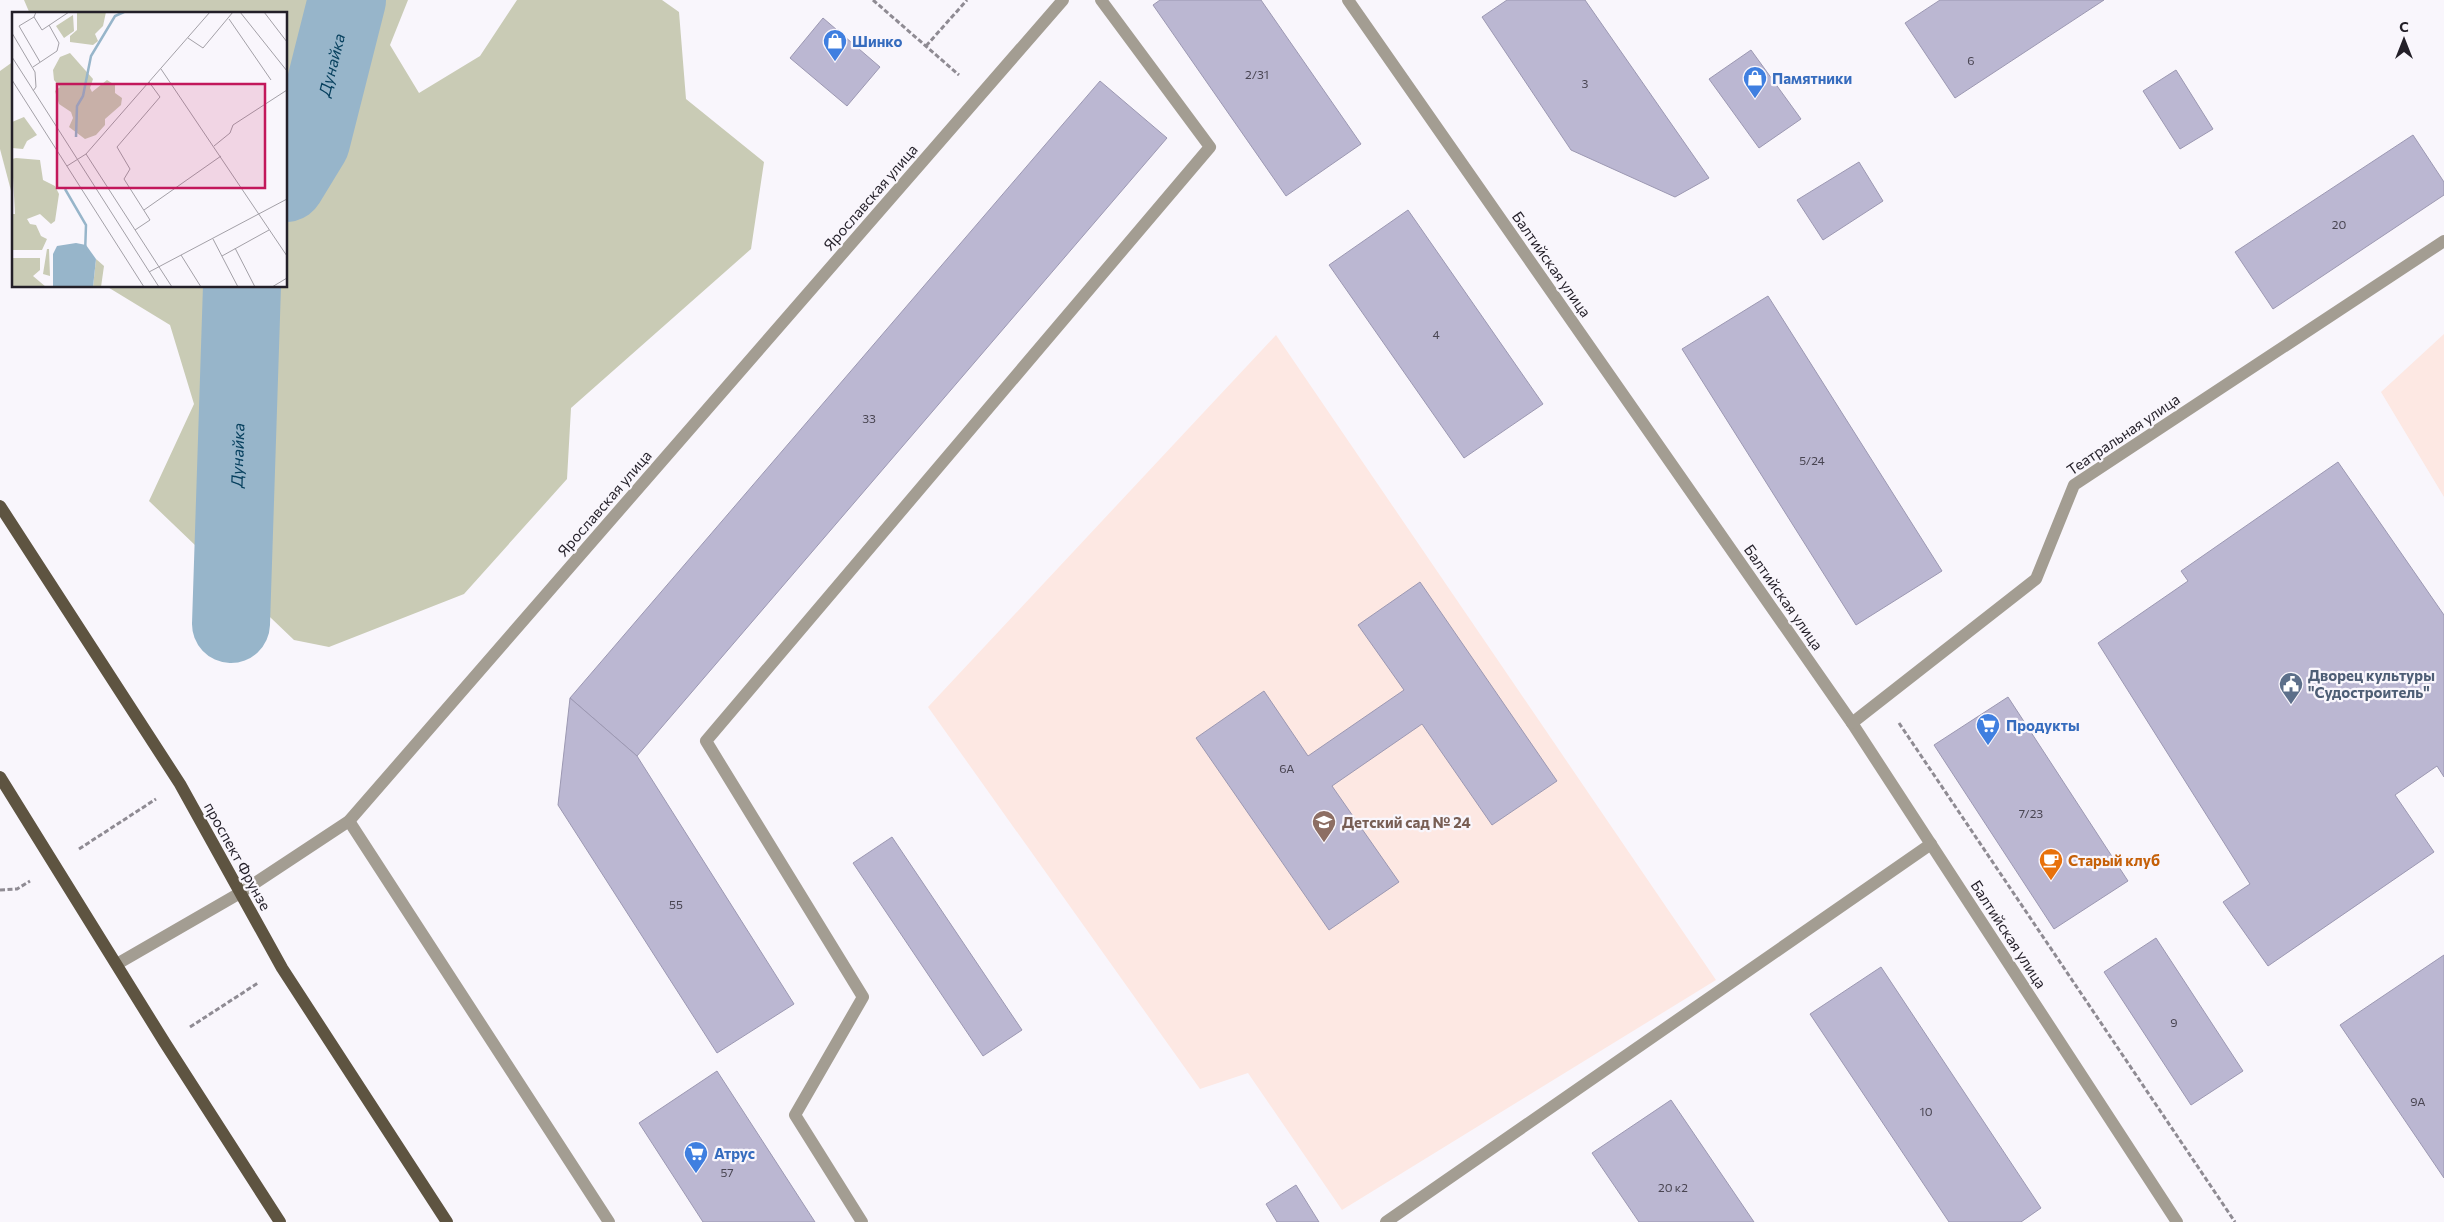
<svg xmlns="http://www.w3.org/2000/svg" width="2444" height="1222" font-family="Commissioner,sans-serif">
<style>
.education{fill:#fde8e3}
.green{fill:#c9cbb5}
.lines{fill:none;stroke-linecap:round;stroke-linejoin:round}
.river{stroke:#97b5ca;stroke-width:78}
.building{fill:#bbb7d2;stroke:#9c98b2}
.path{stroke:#8f8b93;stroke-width:3;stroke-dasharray:5 2.5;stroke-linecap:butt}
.minor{stroke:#a39d92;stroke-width:12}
.major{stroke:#5e5441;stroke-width:12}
.labels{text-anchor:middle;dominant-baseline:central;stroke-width:4.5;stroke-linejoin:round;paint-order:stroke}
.number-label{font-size:12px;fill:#494552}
.shop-label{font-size:15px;font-weight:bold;fill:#366cbe;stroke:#f9f6fc;text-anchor:start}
.street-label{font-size:15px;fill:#231f28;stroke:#f9f6fc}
.service-label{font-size:15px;font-weight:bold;fill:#4e5e75;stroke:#f9f6fc;text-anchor:start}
.education-label{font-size:15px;font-weight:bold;fill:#785e54;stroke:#f9f6fc;text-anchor:start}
.food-label{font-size:15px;font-weight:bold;fill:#c56008;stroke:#f9f6fc;text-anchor:start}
.water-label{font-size:16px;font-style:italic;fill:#07405e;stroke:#f9f6fc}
.inset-river{fill:none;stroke:#97b5ca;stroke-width:2.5}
.inset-road{fill:none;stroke:#a3a0a7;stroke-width:1}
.view{fill:#c2185b;fill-opacity:0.15;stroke:#c2185b;stroke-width:2.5}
.inset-edge{fill:none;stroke:#231f28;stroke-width:2.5}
</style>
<rect width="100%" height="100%" fill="#f9f6fc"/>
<!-- education -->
<g class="education">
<path d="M2444 334V497L2381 392Z"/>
<path d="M1276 335 1716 980 1342 1210 1248 1073 1200 1089 928 707Z"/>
</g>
<!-- green -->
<g class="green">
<path d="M24 0H408L390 45 419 93 480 56 517 0H662L679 12 686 99 764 162 751 249 571 408 567 479 464 594 329 647 294 640 149 501 194 404 170 325 106 286H286V14H30Z"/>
<path d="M14 61V202L0 149V71Z"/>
</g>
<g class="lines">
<!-- river -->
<g class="river">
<path id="s1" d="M286 183 311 142 347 0"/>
<path id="s2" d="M231 624 242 286"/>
</g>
</g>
<!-- building -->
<g class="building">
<path d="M1160 0H1261L1361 144 1286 196 1153 5Z"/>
<path d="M1507 0H1585L1709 178 1675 197 1571 150 1482 17Z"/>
<path d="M1940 0H2104L1955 98 1905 23Z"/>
<path d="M823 18 880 67 847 106 790 58Z"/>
<path d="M1751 50 1801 119 1759 148 1709 79Z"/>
<path d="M2176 70 2213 129 2180 149 2143 91Z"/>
<path d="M1100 81 1167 138 637 756 570 698Z"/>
<path d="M2413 135 2444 182V195L2273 309 2235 252Z"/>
<path d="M1859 162 1883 201 1823 240 1797 200Z"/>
<path d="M1408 210 1543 404 1464 458 1329 265Z"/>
<path d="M1768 296 1942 571 1856 625 1682 349Z"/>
<path d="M2338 462 2444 615V777L2437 766 2395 795 2434 852 2268 966 2223 902 2250 884 2098 643 2188 581 2181 571Z"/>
<path d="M1420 582 1557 781 1492 825 1422 724 1332 786 1399 882 1329 930 1196 738 1264 691 1308 756 1404 690 1358 625Z"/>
<path d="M2008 697 2128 881 2054 929 1934 745Z"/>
<path d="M570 698 637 756 794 1004 717 1053 558 805Z"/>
<path d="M892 837 1022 1030 983 1056 853 863Z"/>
<path d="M2156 938 2243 1071 2191 1105 2104 972Z"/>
<path d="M2444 955V1178L2340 1025Z"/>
<path d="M1881 967 2041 1208 2021 1222H1949L1810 1014Z"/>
<path d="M717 1071 815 1222H703L639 1123Z"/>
<path d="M1671 1100 1754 1222H1639L1592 1153Z"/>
<path d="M1296 1185 1319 1222H1277L1266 1204Z"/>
</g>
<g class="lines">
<!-- path -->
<g class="path">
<path d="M873 0 959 75"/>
<path d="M926 46 967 0"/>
<path d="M1899 723 2235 1222"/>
<path d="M79 849 156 799"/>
<path d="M0 890 17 889 30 881"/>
<path d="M190 1027 258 983"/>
</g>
<!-- minor -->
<g class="minor">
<path d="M1348 0 1852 723 2177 1222"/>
<path d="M1852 723 2036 579 2074 485 2444 241"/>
<path d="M349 821 609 1222"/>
<path d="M117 964 240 893 349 821 1063 0"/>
<path d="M862 1222 795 1115 863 997 706 741 1210 147 1101 0"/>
<path d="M1386 1222 1931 844"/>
</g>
<!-- major -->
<g class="major">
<path d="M0 506 180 784 282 968 447 1222"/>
<path d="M0 777 165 1043 280 1222"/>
</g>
</g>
<!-- icons -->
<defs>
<g id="shop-pin" transform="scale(1.25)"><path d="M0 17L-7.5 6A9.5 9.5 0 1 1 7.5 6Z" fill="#3f7fe0" stroke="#f9f6fc"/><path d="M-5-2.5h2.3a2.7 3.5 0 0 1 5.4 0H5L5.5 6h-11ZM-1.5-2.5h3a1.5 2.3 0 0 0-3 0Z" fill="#fff"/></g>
<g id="civic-pin" transform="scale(1.25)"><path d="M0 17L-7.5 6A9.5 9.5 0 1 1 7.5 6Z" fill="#5c6f8a" stroke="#f9f6fc"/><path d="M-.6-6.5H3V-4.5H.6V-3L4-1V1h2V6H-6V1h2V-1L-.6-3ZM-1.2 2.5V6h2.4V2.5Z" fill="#fff"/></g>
<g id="supermarket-pin" transform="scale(1.25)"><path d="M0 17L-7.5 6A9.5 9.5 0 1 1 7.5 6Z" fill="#3f7fe0" stroke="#f9f6fc"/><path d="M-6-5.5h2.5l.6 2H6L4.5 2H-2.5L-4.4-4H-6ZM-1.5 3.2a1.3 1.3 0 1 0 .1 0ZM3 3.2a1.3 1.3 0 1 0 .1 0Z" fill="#fff"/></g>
<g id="school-pin" transform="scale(1.25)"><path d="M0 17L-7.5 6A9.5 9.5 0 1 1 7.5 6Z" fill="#8d6e63" stroke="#f9f6fc"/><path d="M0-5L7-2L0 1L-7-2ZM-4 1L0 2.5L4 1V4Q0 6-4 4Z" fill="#fff"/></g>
<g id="cafe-pin" transform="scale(1.25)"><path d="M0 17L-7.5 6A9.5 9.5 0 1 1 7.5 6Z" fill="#e8710a" stroke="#f9f6fc"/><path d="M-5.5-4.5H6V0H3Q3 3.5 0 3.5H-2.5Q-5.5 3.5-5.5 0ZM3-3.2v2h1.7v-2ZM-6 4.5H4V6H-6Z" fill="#fff"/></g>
</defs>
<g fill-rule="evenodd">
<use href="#shop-pin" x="835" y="41"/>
<use href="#shop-pin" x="1755" y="78"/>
<use href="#civic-pin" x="2291" y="684"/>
<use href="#supermarket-pin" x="1988" y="725"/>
<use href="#school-pin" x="1324" y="822"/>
<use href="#cafe-pin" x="2051" y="860"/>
<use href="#supermarket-pin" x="696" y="1153"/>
</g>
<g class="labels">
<!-- number labels -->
<g class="number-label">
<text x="1971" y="60">6</text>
<text x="1257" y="74">2/31</text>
<text x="1585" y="83">3</text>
<text x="2339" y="224">20</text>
<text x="1436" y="334">4</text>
<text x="869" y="418">33</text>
<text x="1812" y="460">5/24</text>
<text x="1287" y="768">6А</text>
<text x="2031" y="813">7/23</text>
<text x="676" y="904">55</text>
<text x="2174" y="1022">9</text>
<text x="2418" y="1101">9А</text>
<text x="1926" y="1111">10</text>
<text x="727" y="1172">57</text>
<text x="1673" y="1187">20 к2</text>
</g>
<!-- shop labels -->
<g class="shop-label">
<text x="852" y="41">Шинко</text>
<text x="1772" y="78">Памятники</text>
<text x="2006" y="725">Продукты</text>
<text x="714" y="1153">Атрус</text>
</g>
<!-- street labels -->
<g class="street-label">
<text transform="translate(870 197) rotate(-49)">Ярославская улица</text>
<text transform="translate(1552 264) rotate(55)">Балтийская улица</text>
<text transform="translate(2123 434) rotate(-34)">Театральная улица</text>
<text transform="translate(604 503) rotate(-49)">Ярославская улица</text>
<text transform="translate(1784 597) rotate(55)">Балтийская улица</text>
<text transform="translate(238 856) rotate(61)">проспект Фрунзе</text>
<text transform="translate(2009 934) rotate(57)">Балтийская улица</text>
</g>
<!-- service labels -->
<g class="service-label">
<text x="2308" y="675">Дворец культуры<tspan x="2308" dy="17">"Судостроитель"</tspan></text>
</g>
<!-- education labels -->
<g class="education-label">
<text x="1342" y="822">Детский сад № 24</text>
</g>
<!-- food labels -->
<g class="food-label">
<text x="2068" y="860">Старый клуб</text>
</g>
<!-- water labels -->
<g class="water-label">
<text stroke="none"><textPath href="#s1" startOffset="128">Дунайка</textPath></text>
<text stroke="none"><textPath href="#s2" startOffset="169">Дунайка</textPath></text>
</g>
</g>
<!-- overview -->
<g transform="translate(12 12)">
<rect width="275" height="275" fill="#f9f6fc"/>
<path d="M65 0H94L91 14 83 22 86 29 81 33 58 30V24L65 18ZM61 3 62 19 52 26 44 14ZM58 41 81 67 78 76 80 80 95 68 103 73V81L110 86 109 93 93 107V113L84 123 73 127 57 115 61 106 59 100 47 92 43 79 48 75 42 68 41 58 48 45ZM12 105 25 123 15 129 11 137 0 136V110ZM4 146 28 148 31 168 43 174 47 182 43 209 39 212 28 202 15 207 18 212 24 213 29 224 35 227 30 238H0V202H3L0 147ZM35 237H37L38 264 31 262ZM0 246H28V258L21 264 34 275H0ZM84 247 92 254 89 275H81Z" fill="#c9cbb5"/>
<path d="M64 231 74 233 84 247 81 275H41V242L45 234Z" fill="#97b5ca"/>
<path class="inset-river" d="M64 125 65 94 71 84 79 44 103 4 112 0M53 177 74 213 73 242"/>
<path class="inset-road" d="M24 0 22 5 30 18 57 0M228 0 275 59M252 0 275 30M22 5 7 14 28 50M217 7 259 68M0 21 23 60 24 75 21 79M176 26 191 36 221 0M0 45 147 275M21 55 45 39 47 31 37 13M149 57 275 244M0 68 132 275M202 134 218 121 221 113 275 78M74 142 160 275M55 154 74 142 198 0M132 198 209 144M123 218 138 208 112 167 118 157 105 135 148 85 137 70M201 227 226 275M223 236 243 275M169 243 189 275M210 244 257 218M137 260 275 187M260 275 275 266"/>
<path class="view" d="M45 72H253V176H45Z"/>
<rect width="275" height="275" class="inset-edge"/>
</g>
<!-- north arrow -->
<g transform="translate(2404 40)" stroke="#f9f6fc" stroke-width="4" paint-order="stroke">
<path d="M0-4L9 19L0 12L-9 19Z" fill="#231f28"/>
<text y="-8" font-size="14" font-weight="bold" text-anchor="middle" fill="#231f28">С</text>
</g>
</svg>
